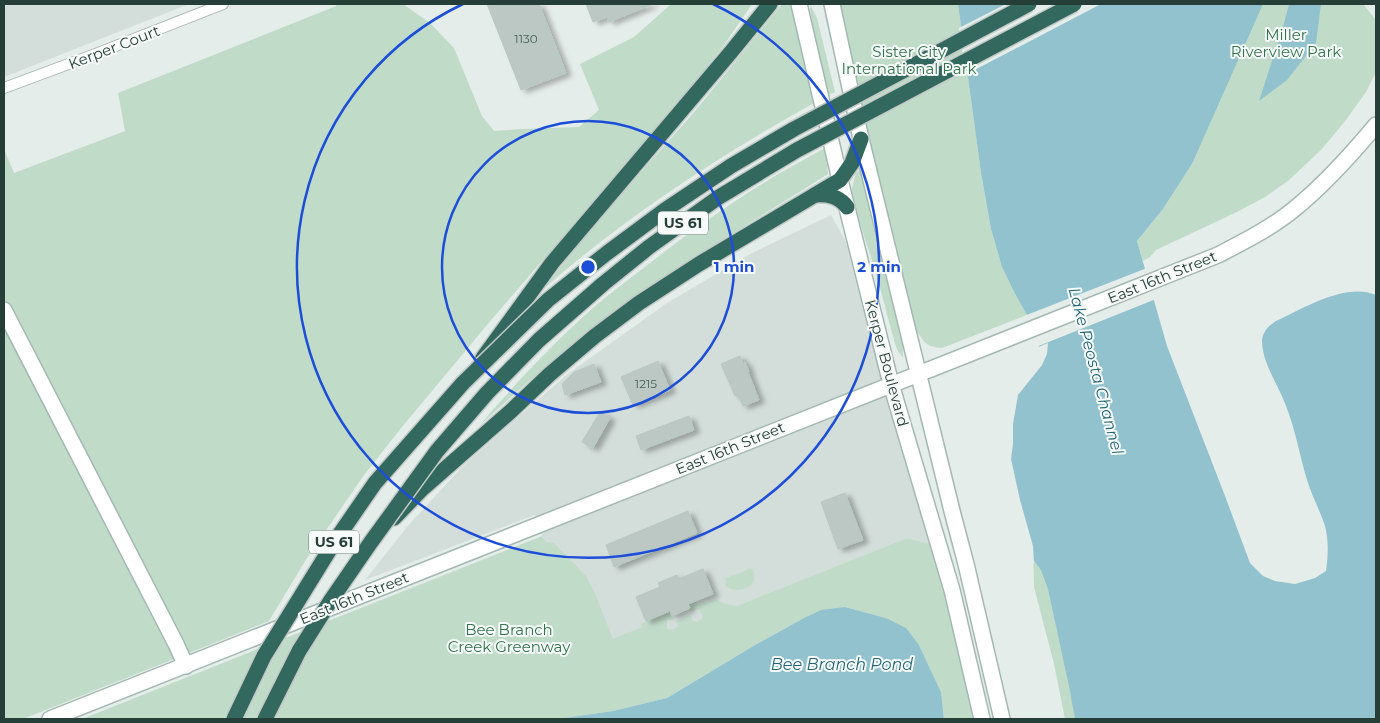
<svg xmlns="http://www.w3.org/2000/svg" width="1380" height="723" font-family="Montserrat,sans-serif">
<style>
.built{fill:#d3ddd9}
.green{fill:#c0dcc9}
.water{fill:#92c2ce}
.pier{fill:#e5edea}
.building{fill:#bbc8c3;stroke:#b8c7c1;filter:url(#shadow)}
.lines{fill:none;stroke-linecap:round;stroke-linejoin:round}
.street-casing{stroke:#a8b5b1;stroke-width:12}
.secondary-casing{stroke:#a4b8b2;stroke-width:18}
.highway-casing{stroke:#c2c9c7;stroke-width:18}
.street{stroke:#fff;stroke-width:10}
.secondary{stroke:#fff;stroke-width:15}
.highway{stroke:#33685f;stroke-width:15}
.highway-bridge-casing{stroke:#c2c9c7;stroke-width:18;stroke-linecap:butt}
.highway-bridge{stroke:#33685f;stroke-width:15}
.ring{fill:none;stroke:#1d4ed8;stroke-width:2.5}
.labels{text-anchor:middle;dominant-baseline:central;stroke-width:4;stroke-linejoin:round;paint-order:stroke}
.number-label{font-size:12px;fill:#4a605b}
.shield{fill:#f6faf8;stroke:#647672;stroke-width:1}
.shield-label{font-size:14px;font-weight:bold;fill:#253e38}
.park-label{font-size:15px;fill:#32724d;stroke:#f6faf8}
.street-label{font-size:15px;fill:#253e38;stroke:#f6faf8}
.water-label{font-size:16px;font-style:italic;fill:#236576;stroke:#f6faf8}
.centre{fill:#1d4ed8;stroke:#f6faf8;stroke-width:2.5}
.ring-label{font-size:15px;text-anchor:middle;font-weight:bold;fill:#1d4ed8;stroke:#f6faf8;stroke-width:4;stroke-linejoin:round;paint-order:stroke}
</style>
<defs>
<filter id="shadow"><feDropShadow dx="5.5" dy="3" stdDeviation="2.5" flood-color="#0004"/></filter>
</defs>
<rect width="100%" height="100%" fill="#e5edea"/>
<!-- built -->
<g class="built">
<path d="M4 4H189L4 77Z"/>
<path d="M831 215 846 242 875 356 932 547 927 543 907 538 619 654 542 536 535 515 365 580 407 527 463 466 565 376 667 303 752 253Z"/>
</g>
<!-- green -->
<g class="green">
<path d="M336 4H403L430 23 454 48 482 116 494 131 521 129 579 127 599 110 580 64 634 37 671 4H752L722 48 680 101 492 319 402 427 364 475 307 558 269 621 23 719H4V149L14 173 125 131 118 93 336 6Z"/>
<path d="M782 4H790L791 5 814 103C717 157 624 218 541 291L598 221 695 111Z"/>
<path d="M839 4H958L981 173 991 229 1002 267 1015 294 1027 315 942 348C926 347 925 343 916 330L890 231Z"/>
<path d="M1251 4H1363L1376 20V72L1366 92 1346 120 1322 149 1288 181 1265 197 1239 211 1156 250 1150 257 1143 261 1137 241 1163 209 1192 164Z"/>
<path d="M811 6 817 18 835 92 827 96 811 19 810 9Z"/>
<path d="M825 148 828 174C759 218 688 259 621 307 571 343 525 384 479 426 514 385 552 344 593 308 611 292 631 278 650 263 686 235 723 208 762 184 782 171 804 160 825 148Z"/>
<path d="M859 171 861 172 872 223 903 341V358L898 351 895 344 876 273 852 198 851 193 856 172Z"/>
<path d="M542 536 546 542 554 543 586 576 594 591 613 639 642 627 641 624 670 611 674 618 673 620H667V628C671 631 675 629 678 626L677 621 689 615 692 617V621L697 622 702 619 703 616 699 610 697 609 692 612 691 611 688 604 696 601 698 605 716 599C723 604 729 605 737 606L907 538 927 543 932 547 961 654 976 719H944L941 692 919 645 886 618 845 607 802 619 755 645 667 698 613 711 557 719H82Z"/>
<path d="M1033 546 1044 565 1081 719H1065L1054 664 1034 587Z"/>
<path d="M749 568 752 569C762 587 736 596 725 585L726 578C734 574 742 574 749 568Z"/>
</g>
<!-- water -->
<g class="water">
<path d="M958 4H1263L1192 164 1163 209 1137 241 1167 346 1225 496 1250 563 1263 576 1275 581 1295 584 1315 578 1326 571C1328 556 1329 541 1325 526 1320 511 1313 498 1308 483 1300 458 1296 431 1286 406 1279 386 1263 365 1262 342 1262 333 1268 326 1276 321 1304 308 1346 282 1376 295V719H1075L1070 691 1048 589 1041 570 1029 554 1007 476 1004 406 1035 361 1039 347 1027 315 1015 294 1002 267 991 229 981 173Z"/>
<path d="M1289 4H1321L1316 43 1287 80 1259 101 1283 27Z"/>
<path d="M845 607 886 618 906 628 919 645 941 692 944 719H557L613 711 667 698 755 645 802 619 821 610Z"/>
</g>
<!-- pier -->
<g class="pier">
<path d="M1006 4H1101L965 75 959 28Z"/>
<path d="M1147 268 1156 299 1036 347 1024 316Z"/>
<path d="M1048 343 1047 354 1042 365 1018 395 1013 424V444L1011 459 1020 500 1033 546 1034 564 1027 554 1004 477 1000 447 1001 406 1005 393 1026 373 1037 353 1036 348Z"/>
</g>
<!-- building -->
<g class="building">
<path d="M487 4H539L566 73 521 90Z"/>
<path d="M586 4H653L609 22 607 17 593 22Z"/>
<path d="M740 356 743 363 745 362 749 372H748L759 400 743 406 738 395 735 396 721 364Z"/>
<path d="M658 361 670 390 633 405 621 377Z"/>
<path d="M594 364 601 382 565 395 562 384 574 372Z"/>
<path d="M600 412 610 418 593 448 582 442Z"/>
<path d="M689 416 694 430 641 450 636 436Z"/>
<path d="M845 493 863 540 838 549 821 502Z"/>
<path d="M688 511 697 533 614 567 606 545Z"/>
<path d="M703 569 713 594 688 604 690 608 672 616 670 611 646 621 636 597 660 587 658 583 677 575 679 579Z"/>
</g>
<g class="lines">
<!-- street casing -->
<g class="street-casing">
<path id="street" d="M4 88 98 53 223 4"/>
</g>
<!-- secondary casing -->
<g class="secondary-casing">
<g id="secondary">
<path d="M799 4 840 180 891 384 952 590 982 719"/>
<path d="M832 4 861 139 952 511 966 564 1002 719"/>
<path d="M4 310 176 644 186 666"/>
<path d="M50 719 1218 255C1243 242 1271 228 1293 210 1324 185 1351 155 1376 125"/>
</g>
</g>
<!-- highway casing -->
<g class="highway-casing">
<g id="highway">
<path d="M815 195C828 194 839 196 847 207"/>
<path d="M483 358 552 263 731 52 770 4"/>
<path d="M394 518 422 489 510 412 550 374 595 336 639 303 699 264 840 180 852 163 861 139"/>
</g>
</g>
<!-- street -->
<use href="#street" class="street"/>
<!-- secondary -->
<use href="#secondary" class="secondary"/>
<!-- highway -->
<use href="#highway" class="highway"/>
<!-- highway-bridge casing -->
<g class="highway-bridge-casing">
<g id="highway-bridge">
<path d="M234 719 264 656 335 541 375 483 463 383 548 300 607 253 665 210 731 166 794 129 1029 4"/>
<path d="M265 719 299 651 331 600 371 542 437 451 487 393 539 340 603 284 649 247 719 197 797 150 1074 4"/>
</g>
</g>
<!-- highway-bridge -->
<use href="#highway-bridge" class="highway-bridge"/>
</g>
<!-- distance rings -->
<g class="ring">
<circle cx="588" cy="267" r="146"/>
<path d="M713 4A291 291 0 1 1 463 4"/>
</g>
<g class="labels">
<!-- number labels -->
<g class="number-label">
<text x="526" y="38">1130</text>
<text x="646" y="383">1215</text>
</g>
<!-- shield labels -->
<g class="shield">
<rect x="658" y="211.5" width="50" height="23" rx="4"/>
<rect x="309" y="530.5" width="50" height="23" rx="4"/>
</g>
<g class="shield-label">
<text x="683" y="223">US 61</text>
<text x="334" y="542">US 61</text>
</g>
<!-- park labels -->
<g class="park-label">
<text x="1286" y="34">Miller<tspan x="1286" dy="17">Riverview Park</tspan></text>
<text x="909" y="51">Sister City<tspan x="909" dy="17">International Park</tspan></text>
<text x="509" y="629">Bee Branch<tspan x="509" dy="17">Creek Greenway</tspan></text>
</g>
<!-- street labels -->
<g class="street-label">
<text transform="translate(114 47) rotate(-21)">Kerper Court</text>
<text transform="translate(1162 277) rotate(-22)">East 16th Street</text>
<text transform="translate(887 363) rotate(75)">Kerper Boulevard</text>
<text transform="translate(730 448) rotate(-22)">East 16th Street</text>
<text transform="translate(354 598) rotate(-22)">East 16th Street</text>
</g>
<!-- water labels -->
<g class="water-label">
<text transform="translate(1096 371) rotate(75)">Lake Peosta Channel</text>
<text x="842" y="664">Bee Branch Pond</text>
</g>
</g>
<circle cx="588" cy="267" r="8" class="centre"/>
<g class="ring-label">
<text x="734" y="272">1 min</text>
<text x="879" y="272">2 min</text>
</g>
<!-- border -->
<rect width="1380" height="723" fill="none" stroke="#253e38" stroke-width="10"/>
</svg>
